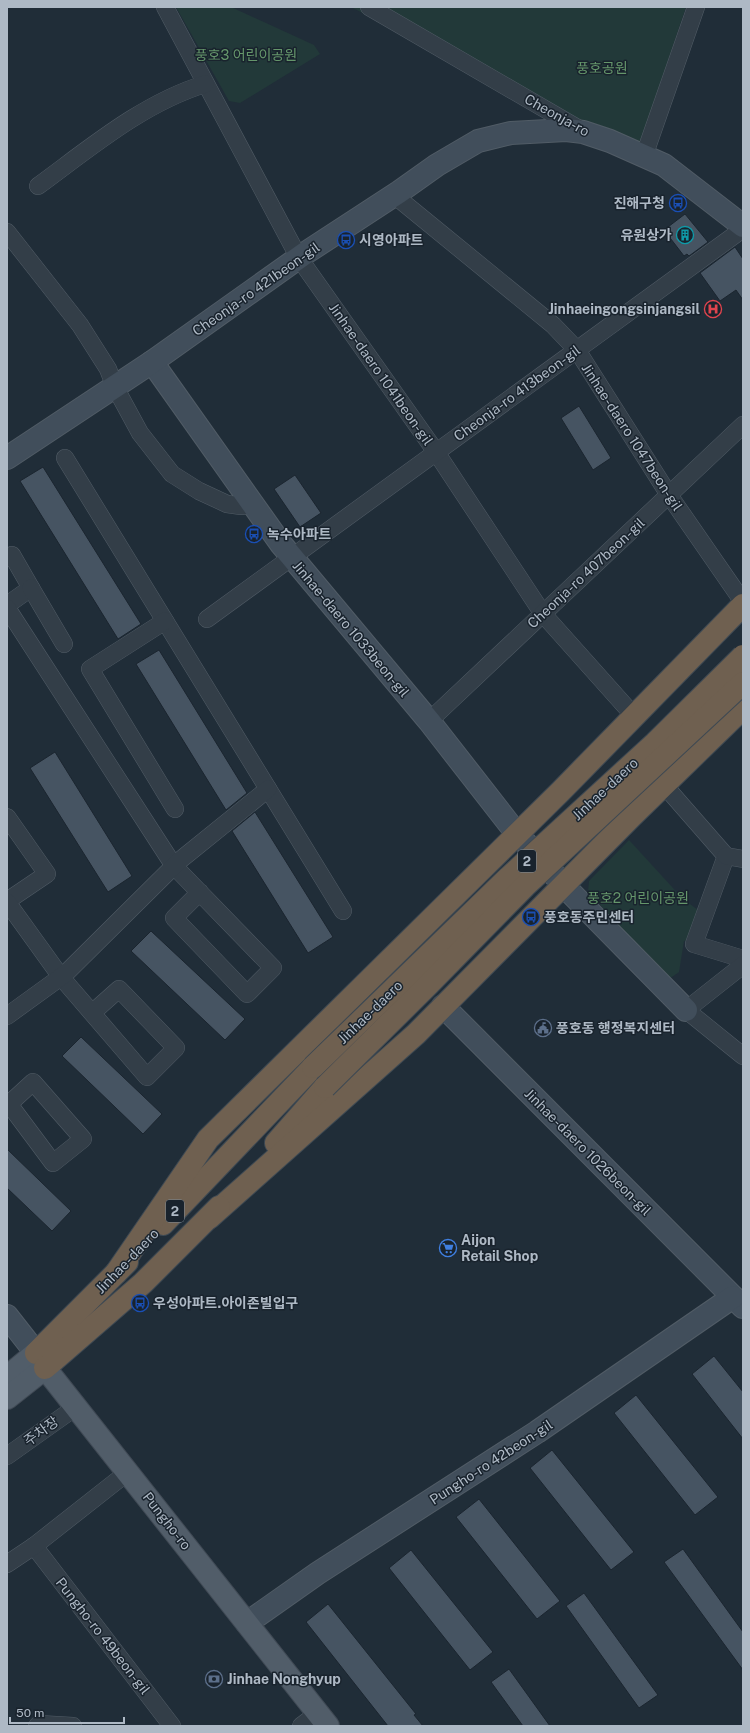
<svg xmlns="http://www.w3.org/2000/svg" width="750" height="1733" font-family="'Public Sans','Noto Sans KR',sans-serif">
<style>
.green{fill:#223939}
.building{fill:#465462;stroke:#1b252f}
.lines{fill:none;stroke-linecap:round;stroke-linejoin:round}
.street-casing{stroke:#515c66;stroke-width:18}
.secondary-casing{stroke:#515c66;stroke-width:24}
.primary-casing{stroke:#404a55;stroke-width:24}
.highway-casing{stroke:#3e4953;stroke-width:24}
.street{stroke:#333e48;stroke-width:17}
.secondary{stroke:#414e5b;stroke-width:22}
.primary{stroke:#515d69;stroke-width:22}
.highway{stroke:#6f6050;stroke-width:22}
.highway-bridge-casing{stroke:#3e4953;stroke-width:24;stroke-linecap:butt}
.highway-bridge{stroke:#6f6050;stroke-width:22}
.labels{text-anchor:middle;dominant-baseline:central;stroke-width:3;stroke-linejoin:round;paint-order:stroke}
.shield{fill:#19232d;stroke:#818c97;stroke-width:1}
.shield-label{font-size:13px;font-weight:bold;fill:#aeb9c5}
.park-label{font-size:14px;fill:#65966b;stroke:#19232d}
.street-label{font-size:14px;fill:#aeb9c5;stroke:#19232d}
.poi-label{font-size:14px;font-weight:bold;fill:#aeb9c5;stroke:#19232d;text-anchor:start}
</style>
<rect width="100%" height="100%" fill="#202d38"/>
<!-- green -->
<g class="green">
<path d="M176 7H231L314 45 320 54 240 103 229 101Z"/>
<path d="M351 7H686L637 153Z"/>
<path d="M629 840 683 899 698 910 690 940 684 941 679 972 669 979 588 892 589 881Z"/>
</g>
<!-- building -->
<g class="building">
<path d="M685 214 708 242 689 256 687 254 684 256 664 230Z"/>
<path d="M735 247 743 259V300L736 290 720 301 700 273Z"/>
<path d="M579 406 611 458 593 470 561 418Z"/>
<path d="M43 467 141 624 118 639 20 481Z"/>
<path d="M295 475 321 513 300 527 274 489Z"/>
<path d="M159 650 247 793 226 810 136 664Z"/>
<path d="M55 752 132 876 108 892 30 768Z"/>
<path d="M255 812 333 937 308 953 232 831Z"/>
<path d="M151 931 245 1019 225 1040 131 951Z"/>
<path d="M81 1037 162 1114 143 1134 62 1056Z"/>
<path d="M7 1149 71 1211 52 1231 7 1188Z"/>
<path d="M714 1356 743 1392V1439L692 1374Z"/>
<path d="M636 1395 718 1497 695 1515 614 1413Z"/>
<path d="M552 1450 634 1552 611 1570 530 1468Z"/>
<path d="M479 1499 560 1601 537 1619 456 1517Z"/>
<path d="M683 1549 743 1632V1670L664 1562Z"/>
<path d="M411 1550 493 1652 470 1670 389 1568Z"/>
<path d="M584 1593 658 1695 639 1708 566 1606Z"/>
<path d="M328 1604 416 1714 414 1715 423 1726H388L306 1622Z"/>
<path d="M509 1669 550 1726H523L491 1682Z"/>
</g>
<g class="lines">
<!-- street casing -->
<g class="street-casing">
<g id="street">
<path d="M165 7 299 258 436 452 543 614 634 716"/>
<path d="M369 7 581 130"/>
<path d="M644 156 696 7"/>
<path d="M38 186C90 148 143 103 205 84"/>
<path d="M394 195 553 325 577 350 669 495 743 602"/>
<path d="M7 232 80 325 108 369 115 387 140 433 172 474 199 491 227 504 241 506 253 505"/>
<path d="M65 458 343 911"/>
<path d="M7 558 12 555 31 588 7 605"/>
<path d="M31 588 64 644"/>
<path d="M7 608 174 866 273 968 247 994 174 918 200 892"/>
<path d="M207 619 743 229"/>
<path d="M165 621 90 669 175 809"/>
<path d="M429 721 743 425"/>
<path d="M664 785 726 856 694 944 743 959"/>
<path d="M7 817 47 874 7 901"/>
<path d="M726 856 743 859"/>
<path d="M7 902 61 977 147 1077 176 1048 119 989 92 1013"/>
<path d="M743 965 686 1010 743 1056"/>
<path d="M7 1016 65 974 179 861 268 789"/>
<path d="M7 1102 9 1104 53 1163 83 1139 33 1082 9 1104"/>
<path d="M7 1456 76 1407"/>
<path d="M34 1546 172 1726"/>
<path d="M7 1564 34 1546 128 1472"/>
<path d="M37 1726 39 1724 73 1726"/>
<path d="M301 1726 318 1713"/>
</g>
</g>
<!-- secondary casing -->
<g class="secondary-casing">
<g id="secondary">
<path d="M152 362 281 544 429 721 517 834 541 859 563 885 686 1010"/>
<path d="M7 458 152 362 304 254 399 192 437 165 478 141 511 133 566 130 583 132 610 141 664 165 743 226"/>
<path d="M443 1006 743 1307"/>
<path d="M7 1316 36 1353"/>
<path d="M247 1623 318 1573 537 1432 733 1297"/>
</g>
</g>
<!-- primary casing -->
<g class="primary-casing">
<g id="primary">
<path d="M7 1377 36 1353 45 1368 328 1726"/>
<path d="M7 1398 45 1368"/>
</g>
</g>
<!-- highway casing -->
<g class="highway-casing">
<g id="highway">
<path d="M276 1143 325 1087"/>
<path d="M209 1218 416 1034 631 817 743 708"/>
<path d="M163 1224 313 1067"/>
<path d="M116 1273 208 1139 561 791 743 605"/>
<path d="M36 1353 127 1262"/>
<path d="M45 1368 143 1283 219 1207"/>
</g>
</g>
<!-- street -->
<use href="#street" class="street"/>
<!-- secondary -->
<use href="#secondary" class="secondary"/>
<!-- primary -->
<use href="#primary" class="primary"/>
<!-- highway -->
<use href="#highway" class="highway"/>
<!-- highway-bridge casing -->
<g class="highway-bridge-casing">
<g id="highway-bridge">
<path d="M313 1067 509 877 655 743 743 656"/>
<path d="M325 1087 428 985 525 886 743 683"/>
</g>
</g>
<!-- highway-bridge -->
<use href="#highway-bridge" class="highway-bridge"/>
</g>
<!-- icons -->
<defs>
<g id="bus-ring" transform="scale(0.9)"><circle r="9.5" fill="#19232d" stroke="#1a4fb4" stroke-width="1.5"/><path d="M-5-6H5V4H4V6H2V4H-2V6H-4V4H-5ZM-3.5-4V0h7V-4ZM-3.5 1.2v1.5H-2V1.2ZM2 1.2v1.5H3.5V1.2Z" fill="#1a4fb4"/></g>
<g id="building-ring" transform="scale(0.9)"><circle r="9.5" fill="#19232d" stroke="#0f9aa8" stroke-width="1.5"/><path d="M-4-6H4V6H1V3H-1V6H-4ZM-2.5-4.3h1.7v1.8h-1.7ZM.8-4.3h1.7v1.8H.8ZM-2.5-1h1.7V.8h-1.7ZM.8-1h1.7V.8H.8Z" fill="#0f9aa8"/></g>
<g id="hospital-ring" transform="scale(0.9)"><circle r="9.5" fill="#19232d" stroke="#e0444e" stroke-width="1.5"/><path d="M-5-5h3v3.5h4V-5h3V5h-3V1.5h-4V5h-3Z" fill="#e0444e"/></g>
<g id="civic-ring" transform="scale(0.9)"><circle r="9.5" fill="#19232d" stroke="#5c6f8a" stroke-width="1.5"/><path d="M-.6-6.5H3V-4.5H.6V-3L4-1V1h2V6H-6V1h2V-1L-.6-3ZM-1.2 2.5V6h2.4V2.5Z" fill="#5c6f8a"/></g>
<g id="supermarket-ring" transform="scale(0.9)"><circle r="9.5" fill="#19232d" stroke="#3f7fe0" stroke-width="1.5"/><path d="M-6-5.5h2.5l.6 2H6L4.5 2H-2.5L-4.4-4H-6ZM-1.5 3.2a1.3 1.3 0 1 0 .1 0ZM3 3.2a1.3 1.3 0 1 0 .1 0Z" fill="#3f7fe0"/></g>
<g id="bank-ring" transform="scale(0.9)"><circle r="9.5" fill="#19232d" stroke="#5c6f8a" stroke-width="1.5"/><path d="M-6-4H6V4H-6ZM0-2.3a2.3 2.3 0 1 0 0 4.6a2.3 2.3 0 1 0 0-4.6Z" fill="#5c6f8a"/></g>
</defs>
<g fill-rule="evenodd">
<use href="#bus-ring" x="678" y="203"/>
<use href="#building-ring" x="685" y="235"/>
<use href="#bus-ring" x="346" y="240"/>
<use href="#hospital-ring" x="713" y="309"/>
<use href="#bus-ring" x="254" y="534"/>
<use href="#bus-ring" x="531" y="917"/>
<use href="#civic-ring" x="543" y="1028"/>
<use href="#supermarket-ring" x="448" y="1248"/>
<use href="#bus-ring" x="140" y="1303"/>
<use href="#bank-ring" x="214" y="1679"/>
</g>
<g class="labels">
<!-- shield labels -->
<g class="shield">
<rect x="518" y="850" width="18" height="22" rx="3"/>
<rect x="166" y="1200" width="18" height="22" rx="3"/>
</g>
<g class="shield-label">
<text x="527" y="861">2</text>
<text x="175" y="1211">2</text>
</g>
<!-- park labels -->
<g class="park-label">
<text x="246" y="55">풍호3 어린이공원</text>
<text x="602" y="68">풍호공원</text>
<text x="638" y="898">풍호2 어린이공원</text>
</g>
<!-- street labels -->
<g class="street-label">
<text transform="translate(557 115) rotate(29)">Cheonja-ro</text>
<text transform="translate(256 289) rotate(-35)">Cheonja-ro 421beon-gil</text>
<text transform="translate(381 374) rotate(55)">Jinhae-daero 1041beon-gil</text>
<text transform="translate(517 393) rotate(-36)">Cheonja-ro 413beon-gil</text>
<text transform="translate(632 437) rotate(57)">Jinhae-daero 1047beon-gil</text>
<text transform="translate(586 573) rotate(-43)">Cheonja-ro 407beon-gil</text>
<text transform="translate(351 629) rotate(50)">Jinhae-daero 1033beon-gil</text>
<text transform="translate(605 789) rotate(-43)">Jinhae-daero</text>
<text transform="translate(370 1012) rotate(-44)">Jinhae-daero</text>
<text transform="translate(588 1152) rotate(45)">Jinhae-daero 1026beon-gil</text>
<text transform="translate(127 1261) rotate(-46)">Jinhae-daero</text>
<text transform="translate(41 1431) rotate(-36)">주차장</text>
<text transform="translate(491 1462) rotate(-33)">Pungho-ro 42beon-gil</text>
<text transform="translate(167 1521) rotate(52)">Pungho-ro</text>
<text transform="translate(103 1636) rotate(52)">Pungho-ro 49beon-gil</text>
</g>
<!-- poi labels -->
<g class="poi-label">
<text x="665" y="203" text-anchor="end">진해구청</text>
<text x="672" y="235" text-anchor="end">유원상가</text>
<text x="359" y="240">시영아파트</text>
<text x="700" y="309" text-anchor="end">Jinhaeingongsinjangsil</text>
<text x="267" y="534">녹수아파트</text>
<text x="544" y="917">풍호동주민센터</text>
<text x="556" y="1028">풍호동 행정복지센터</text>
<text x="461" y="1240">Aijon<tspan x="461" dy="16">Retail Shop</tspan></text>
<text x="153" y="1303">우성아파트.아이존빌입구</text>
<text x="227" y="1679">Jinhae Nonghyup</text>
</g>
</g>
<!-- border -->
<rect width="750" height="1733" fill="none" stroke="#aeb9c5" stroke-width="16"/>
<!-- scale -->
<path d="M10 1717v6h114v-6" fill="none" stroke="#aeb9c5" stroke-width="2"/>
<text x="16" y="1717" font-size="12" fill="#aeb9c5" stroke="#19232d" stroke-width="3" paint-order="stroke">50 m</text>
</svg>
